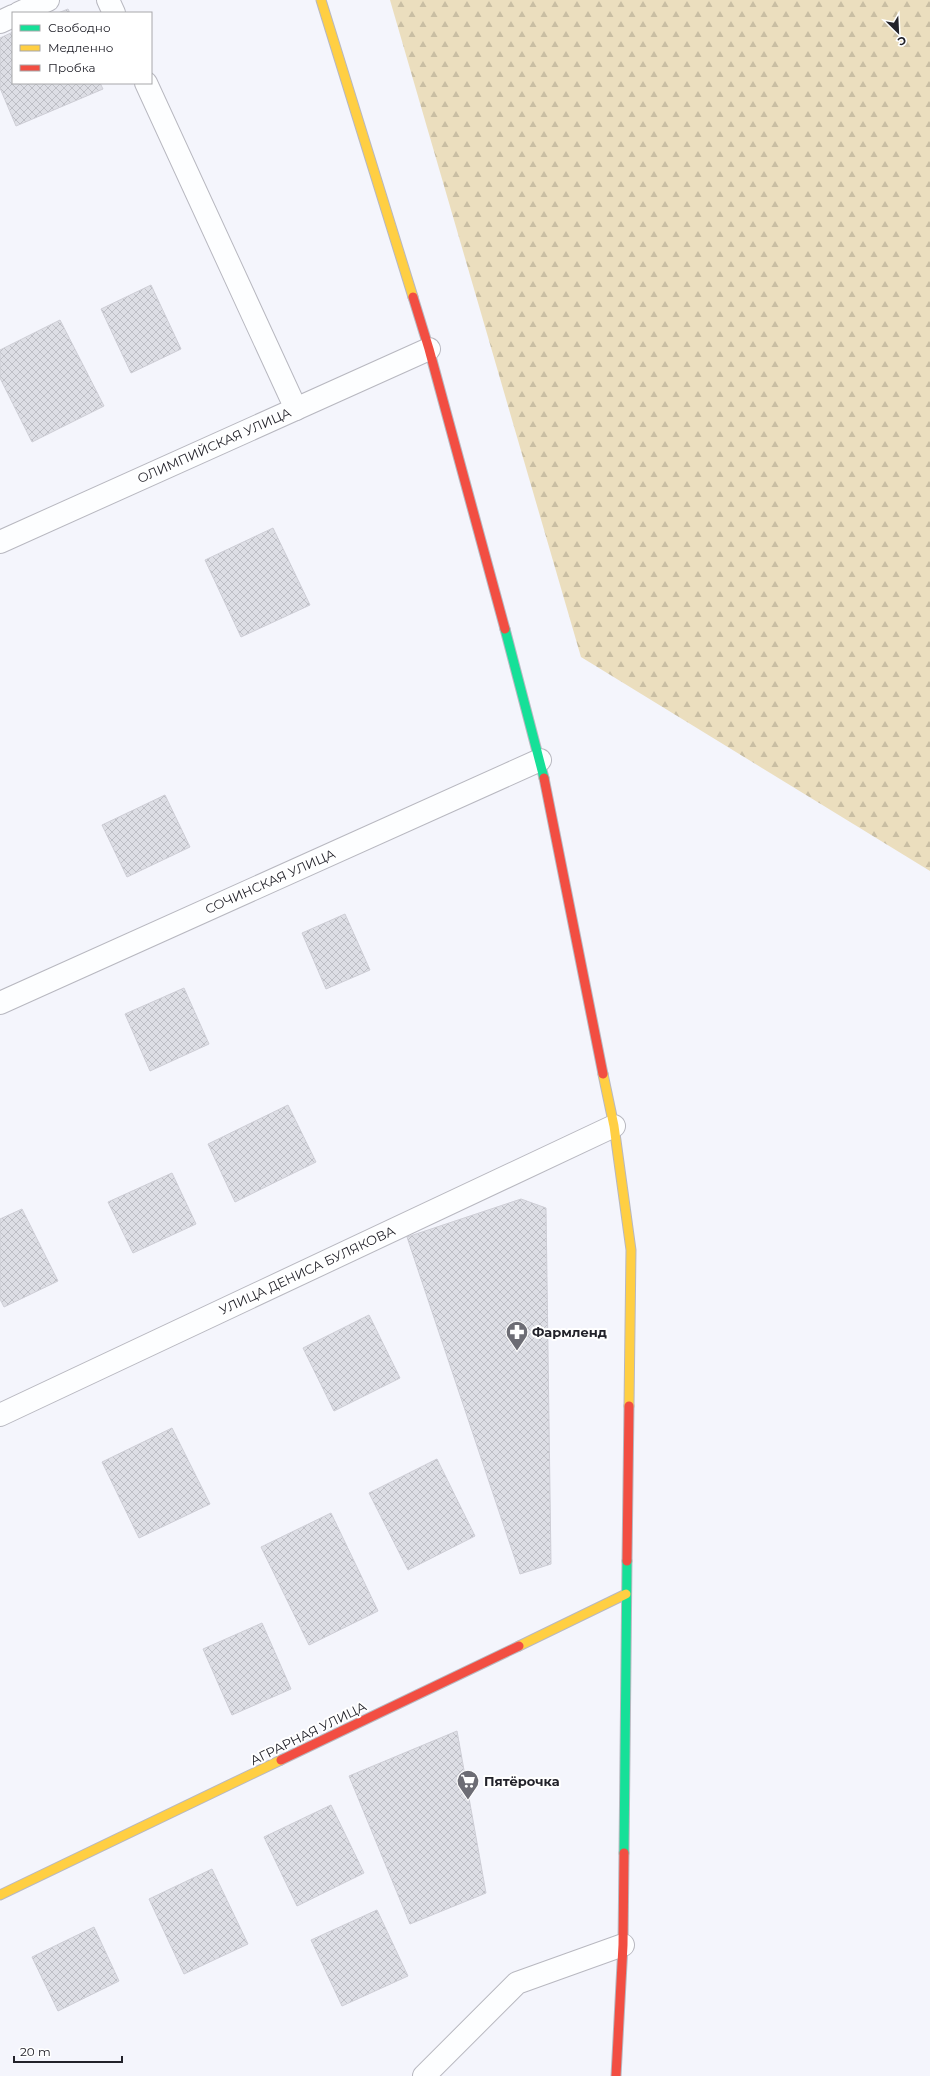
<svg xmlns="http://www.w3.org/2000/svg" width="930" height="2076" font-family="Montserrat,sans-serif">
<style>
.forest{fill:url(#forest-firs)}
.building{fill:url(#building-cross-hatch);stroke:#ceced6}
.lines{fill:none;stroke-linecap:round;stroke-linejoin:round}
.street-casing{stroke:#b8b8c0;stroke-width:24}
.fast-casing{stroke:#b8b8c0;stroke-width:11}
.slow-casing{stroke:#b8b8c0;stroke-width:11}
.jam-casing{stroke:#b8b8c0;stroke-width:11}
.street{stroke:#fdfeff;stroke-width:22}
.fast{stroke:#16e098;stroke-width:9}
.slow{stroke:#ffcf43;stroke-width:9}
.jam{stroke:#f24e42;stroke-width:9}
.labels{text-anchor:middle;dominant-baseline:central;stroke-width:4;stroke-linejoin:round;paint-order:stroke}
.street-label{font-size:13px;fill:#22222a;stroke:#fff}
.poi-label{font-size:13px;font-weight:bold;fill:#22222a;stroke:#fff;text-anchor:start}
</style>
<defs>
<pattern id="forest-firs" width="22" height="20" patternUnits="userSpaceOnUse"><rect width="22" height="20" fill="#ebdebe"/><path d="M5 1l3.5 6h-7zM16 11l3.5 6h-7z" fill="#c9bea3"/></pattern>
<pattern id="building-cross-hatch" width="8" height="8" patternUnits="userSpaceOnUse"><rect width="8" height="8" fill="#dddee5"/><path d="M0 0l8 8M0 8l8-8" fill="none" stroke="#bdbec5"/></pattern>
</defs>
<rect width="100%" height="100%" fill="#f4f5fc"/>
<!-- forest -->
<path class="forest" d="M390 0H930V871L581 657Z"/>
<!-- building -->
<g class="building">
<path d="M68 9 70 13H58Z"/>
<path d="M13 32V83H100L103 89 16 126 0 88V38Z"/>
<path d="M151 285 181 349 131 373 101 309Z"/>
<path d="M60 320 104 406 32 442 0 378V350Z"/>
<path d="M273 528 310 605 241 637 205 560Z"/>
<path d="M165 795 190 847 127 877 102 825Z"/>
<path d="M345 914 370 970 326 989 302 933Z"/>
<path d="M184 988 209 1044 150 1071 125 1014Z"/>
<path d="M288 1105 316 1162 235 1202 208 1144Z"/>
<path d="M172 1173 196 1224 133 1253 108 1202Z"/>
<path d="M521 1199 546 1208 551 1564 520 1574 407 1237Z"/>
<path d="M22 1209 58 1281 4 1307 0 1299V1219Z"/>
<path d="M369 1315 400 1378 334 1411 303 1348Z"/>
<path d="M172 1428 210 1504 139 1538 102 1462Z"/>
<path d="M437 1459 475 1536 408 1570 369 1493Z"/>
<path d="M331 1513 378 1611 309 1645 261 1547Z"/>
<path d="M262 1623 291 1689 232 1715 203 1649Z"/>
<path d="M457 1731 486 1893 410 1924 349 1776Z"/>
<path d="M331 1805 364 1873 297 1906 264 1837Z"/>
<path d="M212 1869 248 1944 184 1974 149 1899Z"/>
<path d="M377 1910 408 1976 342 2006 311 1940Z"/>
<path d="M94 1927 119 1981 58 2011 32 1957Z"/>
</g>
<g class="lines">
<!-- street casing -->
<g class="street-casing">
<g id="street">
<path d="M108 0 114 13"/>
<path d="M19 13 48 0"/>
<path d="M0 22 13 16"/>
<path d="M146 83 296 409"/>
<path d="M0 542 429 349"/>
<path d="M0 1003 540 760"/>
<path d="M0 1415 614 1126"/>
<path d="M424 2076 517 1983 623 1945"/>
</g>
</g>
<!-- fast casing -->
<g class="fast-casing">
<g id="fast">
<path d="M505 629 544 778"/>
<path d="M624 1853 627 1561"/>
</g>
</g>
<!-- slow casing -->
<g class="slow-casing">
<g id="slow">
<path d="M321 0 413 297"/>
<path d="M603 1074 614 1126 631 1250 629 1406"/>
<path d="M519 1646 626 1594"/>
<path d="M0 1895 281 1760"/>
</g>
</g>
<!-- jam casing -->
<g class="jam-casing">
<g id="jam">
<path d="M413 297 429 349 505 629"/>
<path d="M544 778 603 1074"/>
<path d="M627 1561 629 1406"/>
<path d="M281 1760 519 1646"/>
<path d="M616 2076 623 1945 624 1853"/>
</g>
</g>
<!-- street -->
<use href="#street" class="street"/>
<!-- fast -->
<use href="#fast" class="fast"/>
<!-- slow -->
<use href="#slow" class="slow"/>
<!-- jam -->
<use href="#jam" class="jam"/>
</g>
<!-- icons -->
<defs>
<g id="pharmacy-pin" transform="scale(1.15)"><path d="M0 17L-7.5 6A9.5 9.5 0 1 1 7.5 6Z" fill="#6c6c74" stroke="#fff"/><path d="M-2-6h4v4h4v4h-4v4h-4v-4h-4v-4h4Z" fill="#fff"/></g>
<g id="supermarket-pin" transform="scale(1.15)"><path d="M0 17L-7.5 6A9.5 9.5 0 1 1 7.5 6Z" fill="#6c6c74" stroke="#fff"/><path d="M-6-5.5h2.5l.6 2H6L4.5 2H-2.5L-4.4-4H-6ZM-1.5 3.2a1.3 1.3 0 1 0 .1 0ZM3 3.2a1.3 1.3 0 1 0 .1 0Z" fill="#fff"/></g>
</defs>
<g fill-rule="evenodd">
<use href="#pharmacy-pin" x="517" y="1332"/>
<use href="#supermarket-pin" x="468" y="1781"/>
</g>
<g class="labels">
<!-- street labels -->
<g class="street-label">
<text transform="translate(214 445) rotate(-24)">ОЛИМПИЙСКАЯ УЛИЦА</text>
<text transform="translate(270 881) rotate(-24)">СОЧИНСКАЯ УЛИЦА</text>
<text transform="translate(307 1270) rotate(-25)">УЛИЦА ДЕНИСА БУЛЯКОВА</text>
<text transform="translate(308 1733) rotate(-26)">АГРАРНАЯ УЛИЦА</text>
</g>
<!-- poi labels -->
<g class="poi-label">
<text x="532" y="1332">Фармленд</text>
<text x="484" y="1781">Пятёрочка</text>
</g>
</g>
<!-- legend -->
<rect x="12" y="12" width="140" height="72" fill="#ffffff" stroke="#a7a7aa"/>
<rect x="20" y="25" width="20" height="6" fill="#16e098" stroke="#a7a7aa"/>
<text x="48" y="32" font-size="12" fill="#22222a">Свободно</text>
<rect x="20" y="45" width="20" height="6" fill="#ffcf43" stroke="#a7a7aa"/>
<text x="48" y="52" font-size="12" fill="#22222a">Медленно</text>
<rect x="20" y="65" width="20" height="6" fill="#f24e42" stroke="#a7a7aa"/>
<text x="48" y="72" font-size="12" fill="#22222a">Пробка</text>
<!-- north arrow -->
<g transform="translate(898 32) rotate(156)" stroke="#ffffff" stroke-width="3" paint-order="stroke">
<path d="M0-3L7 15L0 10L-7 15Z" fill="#22222a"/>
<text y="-6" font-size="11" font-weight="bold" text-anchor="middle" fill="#22222a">С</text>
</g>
<!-- scale -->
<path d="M14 2056v6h108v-6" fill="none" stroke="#22222a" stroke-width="2"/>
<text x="20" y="2056" font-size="12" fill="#22222a" stroke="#ffffff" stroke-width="3" paint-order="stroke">20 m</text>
</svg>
